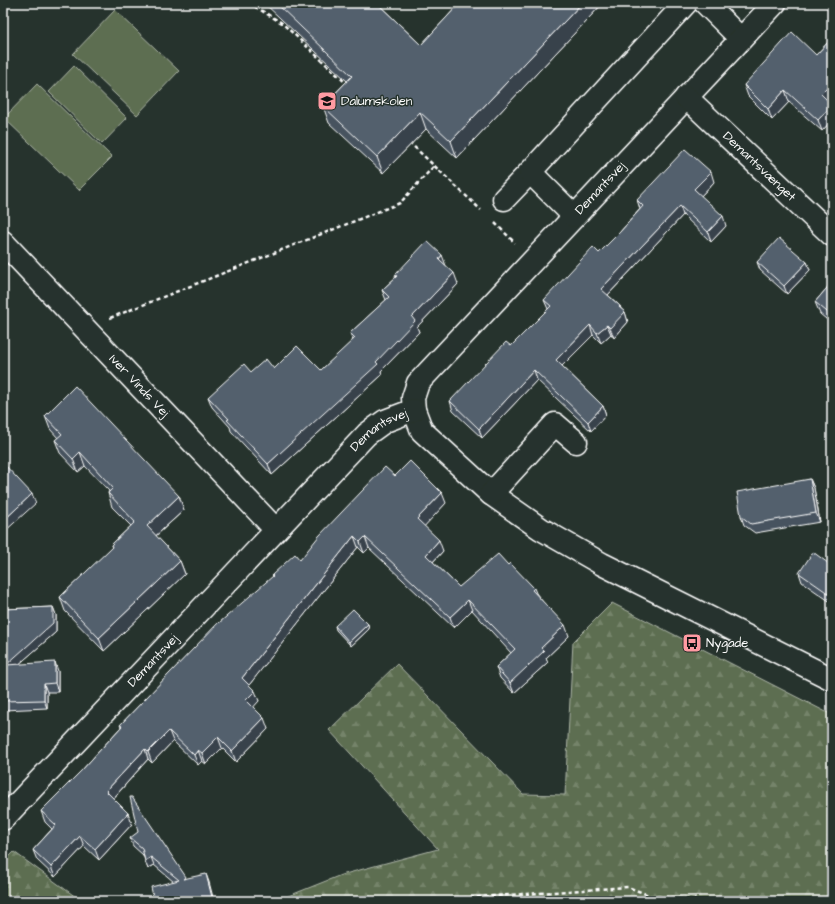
<svg xmlns="http://www.w3.org/2000/svg" width="835" height="904" font-family="'Architects Daughter',sans-serif">
<style>
.forest{fill:url(#forest-firs);stroke:#aeb6a8}
.park{fill:#5d6e51;stroke:#aeb6a8}
.lines{fill:none;stroke-linecap:round;stroke-linejoin:round}
.minor-casing{stroke:#fff;stroke-width:25}
.path{stroke:#fff;stroke-width:2.5;stroke-dasharray:4 3;stroke-linecap:butt}
.minor{stroke:#26332d;stroke-width:22}
.wall{fill:#47535e;stroke:#fff}
.shaded-wall{fill:#39434c;stroke:#fff}
.building{fill:#52606d;stroke:#fff}
.labels{text-anchor:middle;dominant-baseline:central;stroke-width:3;stroke-linejoin:round;paint-order:stroke}
.poi-label{font-size:13px;fill:#fff;stroke:#26332d;text-anchor:start}
.street-label{font-size:13px;fill:#fff;stroke:#26332d}
</style>
<defs>
<pattern id="forest-firs" width="22" height="20" patternUnits="userSpaceOnUse"><rect width="22" height="20" fill="#5d6e51"/><path d="M5 1l3.5 6h-7zM16 11l3.5 6h-7z" fill="#75846b"/></pattern>
</defs>
<rect width="100%" height="100%" fill="#26332d"/>
<filter id="ink" filterUnits="userSpaceOnUse"><feTurbulence type="fractalNoise" baseFrequency=".025" numOctaves="2"/><feDisplacementMap in="SourceGraphic" scale="8" xChannelSelector="R" yChannelSelector="G"/><feConvolveMatrix kernelMatrix="1 2 1 2 8 2 1 2 1" color-interpolation-filters="sRGB"/></filter>
<g filter="url(#ink)">
<!-- forest -->
<g class="forest">
<path d="M612 603 832 715V901H276L341 875 438 849 329 730 397 664 523 794 565 795 573 642Z"/>
<path d="M14 852 80 900 81 901H3V863Z"/>
</g>
<!-- park -->
<g class="park">
<path d="M115 10 179 71 137 115 73 54Z"/>
<path d="M74 66 127 118 102 144 49 92Z"/>
<path d="M37 84 112 157 79 190 4 118Z"/>
</g>
<g class="lines">
<!-- minor casing -->
<g class="minor-casing">
<g id="minor">
<path d="M705 3 741 39"/>
<path d="M775 3 418 383 413 398 414 410 422 431 491 494 541 529 602 564 832 679"/>
<path id="s1" d="M686 97 832 235"/>
<path d="M504 199 530 172"/>
<path d="M574 216 530 172 686 3"/>
<path id="s2" d="M3 242 276 530"/>
<path d="M491 494 555 424 576 442"/>
<path id="s3" d="M3 819 367 434 385 421 414 410"/>
</g>
</g>
<!-- path -->
<g class="path">
<path d="M249 3 282 23 347 84"/>
<path d="M409 142 481 210"/>
<path d="M495 223 515 243"/>
<path d="M110 318 400 203 434 166"/>
<path d="M421 901 628 887 651 896 712 901"/>
</g>
<!-- minor -->
<use href="#minor" class="minor"/>
</g>
<!-- wall -->
<g class="wall">
<path d="M264 3H377L421 45 460 3H603L457 158 426 129 383 173 329 123 323 106 347 81Z"/>
<path d="M832 38V98L828 101 832 105V120L822 131 789 102 772 120 748 96 744 85 816 55Z"/>
<path d="M714 182 701 196 726 226 711 242 683 215 608 295 620 306 621 309 625 312 628 322 614 338 611 334 601 343 593 335 562 366 603 406 606 415 591 431 537 380 482 438 453 411 450 401 511 346 548 309 544 300 599 253 620 232 640 209 637 200Z"/>
<path d="M757 262H807L810 270 787 294 760 270Z"/>
<path d="M445 265 458 284 417 327 419 332 381 371 382 375 272 475 231 431 230 427 212 407 208 397 251 372 274 369 321 370 353 341 350 333 386 300 382 290 396 277 395 275Z"/>
<path d="M832 282V324L820 314 815 302Z"/>
<path d="M45 416 179 496 184 510 156 536 180 561 185 574 104 651 65 611 60 597 112 548 111 545 131 526 112 507 108 493 109 491 85 466 78 472 60 453 55 440 58 438 50 429Z"/>
<path d="M395 476 446 503 424 526 443 551 433 562 459 587 508 565 534 588 536 593 569 636 546 658 548 662 514 693 500 678 496 667 511 653 472 610 454 628 369 548 364 553 358 547 249 685 259 701 253 707 268 729 236 762 222 748 206 764 202 761 198 765 173 741 152 763 148 759 113 799 128 813 132 824 99 860 84 846 55 877 37 860 33 850 52 829 45 822 41 811 82 770 121 727 120 725 219 623 300 560Z"/>
<path d="M810 479 814 488 820 522 755 533 744 525 741 516Z"/>
<path d="M832 566V603L802 582 799 573Z"/>
<path d="M53 607 56 615V632L19 664 58 671V692H47V708L3 710V609Z"/>
<path d="M368 624 369 629 351 646 336 630 335 626Z"/>
<path d="M130 838 186 879 209 882H174L154 865 148 869 143 855 133 846Z"/>
</g>
<!-- shaded-wall -->
<g class="shaded-wall">
<path d="M582 3H603L457 158 451 141Z"/>
<path d="M832 83V98L825 105 821 94Z"/>
<path d="M785 90 789 102 772 120 768 109Z"/>
<path d="M832 105V120L822 131 818 120Z"/>
<path d="M420 112 426 129 383 173 377 157Z"/>
<path d="M711 172 714 182 698 199 694 189Z"/>
<path d="M680 206 683 215 605 298 601 289Z"/>
<path d="M723 216 726 226 711 242 708 232Z"/>
<path d="M442 255 446 266 439 259Z"/>
<path d="M807 262 810 270 787 294 784 286Z"/>
<path d="M454 273 458 284 417 327 419 332 381 371 382 375 272 475 268 464 376 362 412 317Z"/>
<path d="M620 306 623 314 625 312 628 322 614 338 610 328Z"/>
<path d="M590 325 593 335 559 369 556 360Z"/>
<path d="M607 325 611 334 601 343 597 333Z"/>
<path d="M534 370 537 380 482 438 479 429Z"/>
<path d="M603 406 606 415 591 431 588 422Z"/>
<path d="M80 452 85 466 78 472 73 459Z"/>
<path d="M810 479 814 488 820 522 816 513Z"/>
<path d="M442 493 446 503 421 530 417 519Z"/>
<path d="M32 494 36 503 3 533V521Z"/>
<path d="M179 496 184 510 151 540 147 526Z"/>
<path d="M354 536 358 547 246 689 242 678Z"/>
<path d="M365 537 369 548 364 553 360 542Z"/>
<path d="M439 540 443 551 429 566 426 555Z"/>
<path d="M180 561 185 574 104 651 99 638Z"/>
<path d="M468 600 472 610 454 628 450 617Z"/>
<path d="M53 607 56 615V632L9 673 6 665Z"/>
<path d="M368 624 369 629 351 646 349 642Z"/>
<path d="M565 625 569 636 546 658 548 662 514 693 510 683 541 648Z"/>
<path d="M55 662 58 671V692L55 683Z"/>
<path d="M44 684 47 692V708L44 700Z"/>
<path d="M255 691 259 701 250 711 246 700Z"/>
<path d="M264 718 268 729 236 762 232 751Z"/>
<path d="M169 731 173 741 152 763 148 752Z"/>
<path d="M218 737 222 748 206 764 202 753Z"/>
<path d="M145 749 148 759 110 802 106 791Z"/>
<path d="M198 750 202 761 198 765 194 755Z"/>
<path d="M128 813 132 824 99 860 95 849Z"/>
<path d="M80 836 84 846 55 877 51 867Z"/>
<path d="M151 857 154 865 148 869 145 861Z"/>
<path d="M206 874 209 882 214 901H213Z"/>
</g>
<!-- building -->
<g class="building">
<path d="M276 3H377L421 45 460 3H582L451 141 420 112 377 157 323 106 352 76Z"/>
<path d="M792 32 816 55 832 38V83L821 94 832 105 818 120 785 90 768 109 744 85Z"/>
<path d="M685 149 711 172 694 189 723 216 708 232 680 206 601 289 620 306 619 307 625 312 610 328 607 325 597 333 590 325 556 360 603 406 588 422 534 370 479 429 450 401 506 342 511 346 551 306 544 300 593 247 599 253 620 232 643 206 637 200Z"/>
<path d="M779 238 807 262 784 286 757 262Z"/>
<path d="M427 241 442 255 439 259 454 273 412 317 415 321 376 362 378 364 268 464 227 420 229 419 208 397 244 364 251 372 266 359 274 369 297 346 321 370 355 338 350 333 389 297 382 290 397 276 395 275Z"/>
<path d="M832 282V316L815 302Z"/>
<path d="M75 386 179 496 147 526 180 561 99 638 60 597 112 547 111 545 135 522 108 493 113 488 80 452 73 459 55 440 62 434 45 416Z"/>
<path d="M410 461 442 493 417 519 439 540 426 555 459 587 498 554 508 565 510 563 534 588 532 590 565 625 541 648 544 651 510 683 496 667 515 649 468 600 450 617 365 537 360 542 354 536 242 678 255 691 246 700 264 718 232 751 218 737 202 753 198 750 194 755 169 731 148 752 145 749 106 791 128 813 95 849 80 836 51 867 33 850 56 825 41 811 82 770 122 726 120 725 219 622V623L273 576 272 575 295 554 300 560 319 536 385 467 395 476Z"/>
<path d="M3 463 32 494 3 521Z"/>
<path d="M810 479 816 513 751 524 741 516 737 492Z"/>
<path d="M813 552 832 566V596L799 573Z"/>
<path d="M53 607V623L6 665 55 662V683L44 684V700L3 701V609Z"/>
<path d="M353 609 368 624 349 642 335 626Z"/>
<path d="M130 797H132L186 877 183 879 206 874 213 901H154L151 887 179 880 151 857 145 861 142 848 130 838 138 832Z"/>
</g>
</g>
<!-- icons -->
<defs>
<g id="school-square" transform="scale(1)"><rect x="-9" y="-9" width="18" height="18" rx="4" fill="#ff9aa2" stroke="#26332d"/><path d="M0-5L7-2L0 1L-7-2ZM-4 1L0 2.5L4 1V4Q0 6-4 4Z" fill="#111"/></g>
<g id="bus-square" transform="scale(1)"><rect x="-9" y="-9" width="18" height="18" rx="4" fill="#ff9aa2" stroke="#26332d"/><path d="M-5-6H5V4H4V6H2V4H-2V6H-4V4H-5ZM-3.5-4V0h7V-4ZM-3.5 1.2v1.5H-2V1.2ZM2 1.2v1.5H3.5V1.2Z" fill="#111"/></g>
</defs>
<g fill-rule="evenodd">
<use href="#school-square" x="327" y="101"/>
<use href="#bus-square" x="692" y="643"/>
</g>
<g class="labels">
<!-- poi labels -->
<g class="poi-label">
<text x="341" y="101">Dalumskolen</text>
<text x="706" y="643">Nygade</text>
</g>
<!-- street labels -->
<g class="street-label">
<text stroke="none"><textPath href="#s1" startOffset="101">Demantsvænget</textPath></text>
<text transform="translate(600 188) rotate(-47)">Demantsvej</text>
<text stroke="none"><textPath href="#s2" startOffset="198">Iver Vinds Vej</textPath></text>
<text stroke="none"><textPath href="#s3" startOffset="542">Demantsvej</textPath></text>
<text stroke="none"><textPath href="#s3" startOffset="218">Demantsvej</textPath></text>
</g>
</g>
<!-- margin -->
<rect width="835" height="904" fill="none" stroke="#26332d" stroke-width="16"/>
<rect x="8" y="8" width="819" height="888" fill="none" stroke="#fff" stroke-width="1.5" filter="url(#ink)"/>
</svg>
